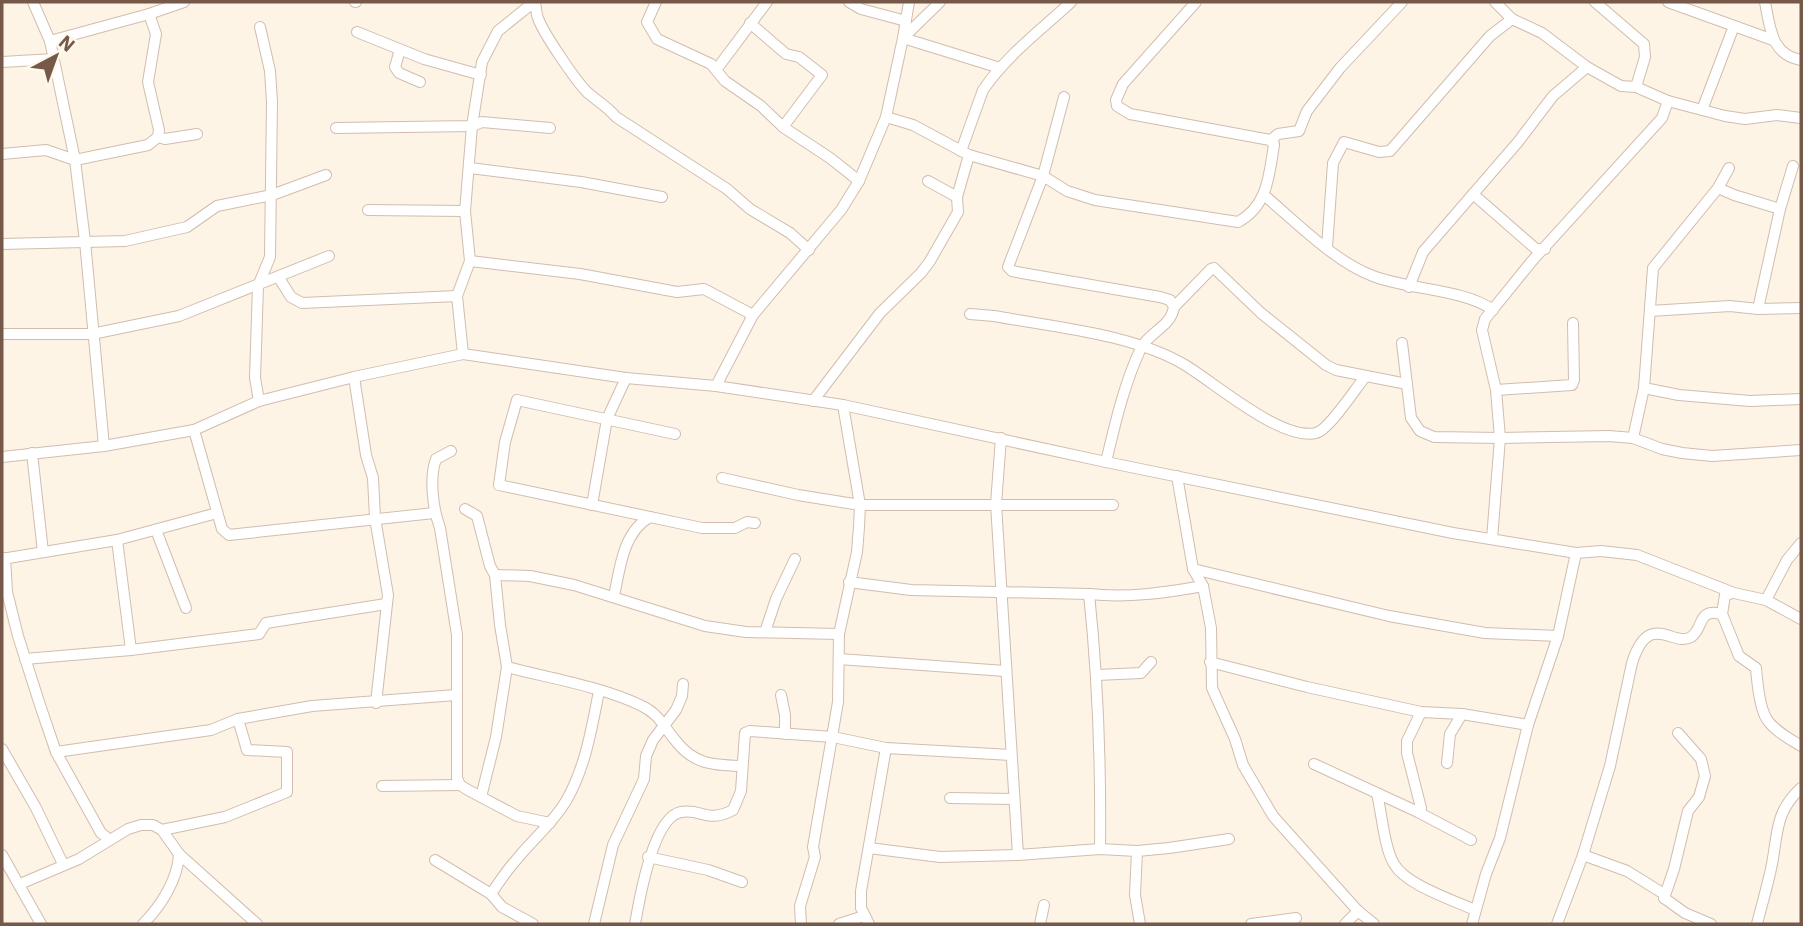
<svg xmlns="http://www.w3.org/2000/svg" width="1803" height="926" font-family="'IBM Plex Sans',sans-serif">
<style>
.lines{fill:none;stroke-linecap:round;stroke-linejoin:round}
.minor-casing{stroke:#d1bdae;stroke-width:12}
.minor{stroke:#fff;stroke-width:10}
</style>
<rect width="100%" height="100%" fill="#fdf4e6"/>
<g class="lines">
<!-- minor casing -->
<g class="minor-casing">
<g id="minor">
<path d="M33 2 50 41 75 160 85 241 104 446"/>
<path d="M355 2H356"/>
<path d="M535 2C536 7 536 13 538 18 543 33 576 81 587 92 597 101 608 107 616 117L727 189 750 209 790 233 809 250"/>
<path d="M656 2 647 22 657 39 711 64 725 81 761 106 783 127 830 158 859 181"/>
<path d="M849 2 861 9 906 21"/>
<path d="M940 2 903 38 1000 68"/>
<path d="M1495 2 1512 19 1542 33 1587 67 1621 86 1636 87 1668 101 1725 116 1745 119 1777 115 1801 118"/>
<path d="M1595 2 1644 44 1645 57 1636 87"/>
<path d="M1668 2 1773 40"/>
<path d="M1765 2C1770 27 1771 55 1801 60"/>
<path d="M750 23 786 54 799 57 822 75 783 127"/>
<path d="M357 32 424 59 481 75"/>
<path d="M50 41 149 14 184 2"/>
<path d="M400 50 395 67 399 73 420 82"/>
<path d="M2 62 54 59"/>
<path d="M716 70 767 2"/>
<path d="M1064 97 1043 176 1008 267 1012 271 1022 273 1160 297 1170 300 1174 307C1171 327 1149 332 1141 348 1124 384 1115 424 1106 462"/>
<path d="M1702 110 1734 26"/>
<path d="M886 117 913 125 969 155 1043 176 1067 191 1095 200 1238 222C1268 206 1269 175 1274 145L1270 140 1130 114 1117 106 1116 100 1123 84 1196 2"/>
<path d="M336 128 472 126 482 122 550 128"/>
<path d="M158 137 165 139 197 134"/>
<path d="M1274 144 1272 139 1278 134 1299 131 1307 111 1340 68 1402 2"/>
<path d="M961 151 983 90C1006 56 1041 30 1071 2"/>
<path d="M2 154 46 150 75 160 148 145 158 137 159 130 148 82 156 34 149 14"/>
<path d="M470 168 581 182 662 197"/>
<path d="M928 181 957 197"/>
<path d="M1718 188 1734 195 1780 209"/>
<path d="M1473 194 1536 249H1545"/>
<path d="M1265 196C1296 222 1335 262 1373 276 1409 290 1464 289 1493 310"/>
<path d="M368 210 465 211"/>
<path d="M2 244 125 241 187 227 217 206 272 195 326 175"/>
<path d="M1327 247 1333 163 1344 142 1379 152 1390 151 1490 36 1512 19"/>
<path d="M470 261 580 274 677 292 704 289 753 315"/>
<path d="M279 278 291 297 302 303 457 296"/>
<path d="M1409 287 1423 252 1518 142 1553 96 1587 67"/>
<path d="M1174 307 1211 269 1214 268 1261 313 1326 365 1336 370 1407 384"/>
<path d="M1758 309 1780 209 1793 166"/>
<path d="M1650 311 1730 306 1758 309 1801 308"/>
<path d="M970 314 994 316C1054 327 1133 334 1185 365 1215 383 1281 441 1316 433 1329 430 1355 389 1365 377"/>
<path d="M2 334H92L179 316 329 256"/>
<path d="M1402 343 1411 418 1420 431 1434 437 1500 438 1609 436 1633 438 1662 449 1682 453 1712 456 1801 450"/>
<path d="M463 354 457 296 470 261 465 211 472 126 482 62 498 31 534 2"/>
<path d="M354 377 366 455 373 478 375 518 388 595 376 703"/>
<path d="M716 386 753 315 841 210 859 181 886 117 903 38 909 2"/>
<path d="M1644 388 1679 395 1750 401 1801 399"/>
<path d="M1496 390 1572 385 1574 380 1573 323"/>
<path d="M259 401 255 378 258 286 270 257 272 102 270 71 260 27"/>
<path d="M813 401 880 313 921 273 930 261 958 212 957 197 969 155"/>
<path d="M194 430 222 529 229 535 434 513"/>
<path d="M675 434 517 400 505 442 499 485 702 528H735L747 522 755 523"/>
<path d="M1001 438 996 504 1018 855 1100 849 1137 851 1169 848 1229 839"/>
<path d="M1633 438 1644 388 1653 268 1718 188 1729 168"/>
<path d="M451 451 436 459C429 478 433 509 440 528L457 635V778L460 785 468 790 517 816 550 823"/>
<path d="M32 453 43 552"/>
<path d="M2 457 104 446 194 430 259 401 354 377 463 354 626 378 716 386 843 405 1106 462 1453 533 1576 553 1601 551 1637 555 1734 593 1766 600 1801 619"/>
<path d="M1177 476 1193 569 1203 586 1211 628 1212 688 1235 739 1243 765 1273 816 1358 911 1374 924"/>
<path d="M722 478 798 495 860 505H1113"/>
<path d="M592 505 607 419 626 378"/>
<path d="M465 509 477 516 490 566 495 575 500 625 507 667 496 737 481 797"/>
<path d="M156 530 186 608"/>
<path d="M1492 539 1500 438 1496 390 1482 330 1485 319 1532 261 1662 118 1668 101"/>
<path d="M117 540 131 650"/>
<path d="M5 558 7 592 18 636 40 705 56 752 101 833 109 839"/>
<path d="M2 559 117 540 217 513"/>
<path d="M1193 569 1389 616 1485 633 1558 636"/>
<path d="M495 575 530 576 574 585 705 626 746 632 839 634"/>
<path d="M849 582 911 590 1089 594C1098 679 1101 763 1100 849"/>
<path d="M1089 594C1129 598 1164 593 1203 586"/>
<path d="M614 596C620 568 623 532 650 517"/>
<path d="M1766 600 1787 560 1801 543"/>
<path d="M1722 614 1725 595 1733 593"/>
<path d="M765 632 776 599 795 559"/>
<path d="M25 659 131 650 259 634 266 623 386 604"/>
<path d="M839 659 1005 671"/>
<path d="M1210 662 1307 687 1421 712 1462 714 1528 725"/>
<path d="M507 667C549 678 604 687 642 706 659 714 664 727 675 740 694 765 713 765 742 766"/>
<path d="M1097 675 1141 673 1151 662"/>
<path d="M781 695 785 715V734"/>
<path d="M2 749 36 808 63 864"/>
<path d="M56 752 211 730 238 719 312 706 456 695"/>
<path d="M1447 763 1450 734 1462 714"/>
<path d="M1314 764 1418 812 1471 840"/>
<path d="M382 786 460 785"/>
<path d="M1377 794C1382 814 1384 847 1394 864 1406 885 1453 900 1475 910"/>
<path d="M950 798 1013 799"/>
<path d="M1418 812 1421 808 1407 753V741L1421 712"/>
<path d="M162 830 225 817 287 792V752L247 750 238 719"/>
<path d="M869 848 940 857 1018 855"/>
<path d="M1137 851 1135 895 1140 924"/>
<path d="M2 855 41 924"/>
<path d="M1583 855 1627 871 1664 894V898L1685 913 1711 924"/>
<path d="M648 857 708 870 742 882"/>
<path d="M435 860 491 894 502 907 533 924"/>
<path d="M20 884 79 859 128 829 141 825H153L162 830 179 854 257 924"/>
<path d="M491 894C499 882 507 870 517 859 533 839 553 823 566 801 585 769 592 727 599 691"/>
<path d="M1664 898 1674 869 1688 811 1699 797 1705 776 1701 759 1678 733"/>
<path d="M143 924C161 906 178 879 179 854"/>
<path d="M594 924 613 845 644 779 646 756 653 740 676 710 682 696 683 684"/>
<path d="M635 924C639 901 653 817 681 812 702 808 706 824 733 810L741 791 745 733 750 731 833 737 886 748 1011 755"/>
<path d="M801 924 800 906 815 857 813 847 838 702 839 634 857 552 859 527 860 505 843 405"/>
<path d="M839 924 864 916"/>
<path d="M869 924 861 908V891L886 748"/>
<path d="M1040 924 1044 905"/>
<path d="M1251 924 1296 918"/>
<path d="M1345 924 1358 911"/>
<path d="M1472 924 1486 874 1500 838 1528 725 1558 636 1576 553"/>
<path d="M1557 924 1583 855 1610 766 1632 663C1649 609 1673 648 1691 637 1701 631 1699 615 1711 613 1715 612 1718 614 1722 614L1739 656 1756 668C1757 681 1760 707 1766 718 1773 730 1790 739 1801 746"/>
<path d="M1757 924C1762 904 1768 884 1772 864 1778 832 1775 812 1801 788"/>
</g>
</g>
<!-- minor -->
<use href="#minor" class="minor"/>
</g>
<!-- border -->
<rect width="1803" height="926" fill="none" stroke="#77594a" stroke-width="7"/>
<!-- north arrow -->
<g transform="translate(56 56) rotate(41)" stroke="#fff8ed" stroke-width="5" paint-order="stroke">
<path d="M0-5L12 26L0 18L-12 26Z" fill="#77594a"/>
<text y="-10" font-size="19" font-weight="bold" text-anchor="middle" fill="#77594a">N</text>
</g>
</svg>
